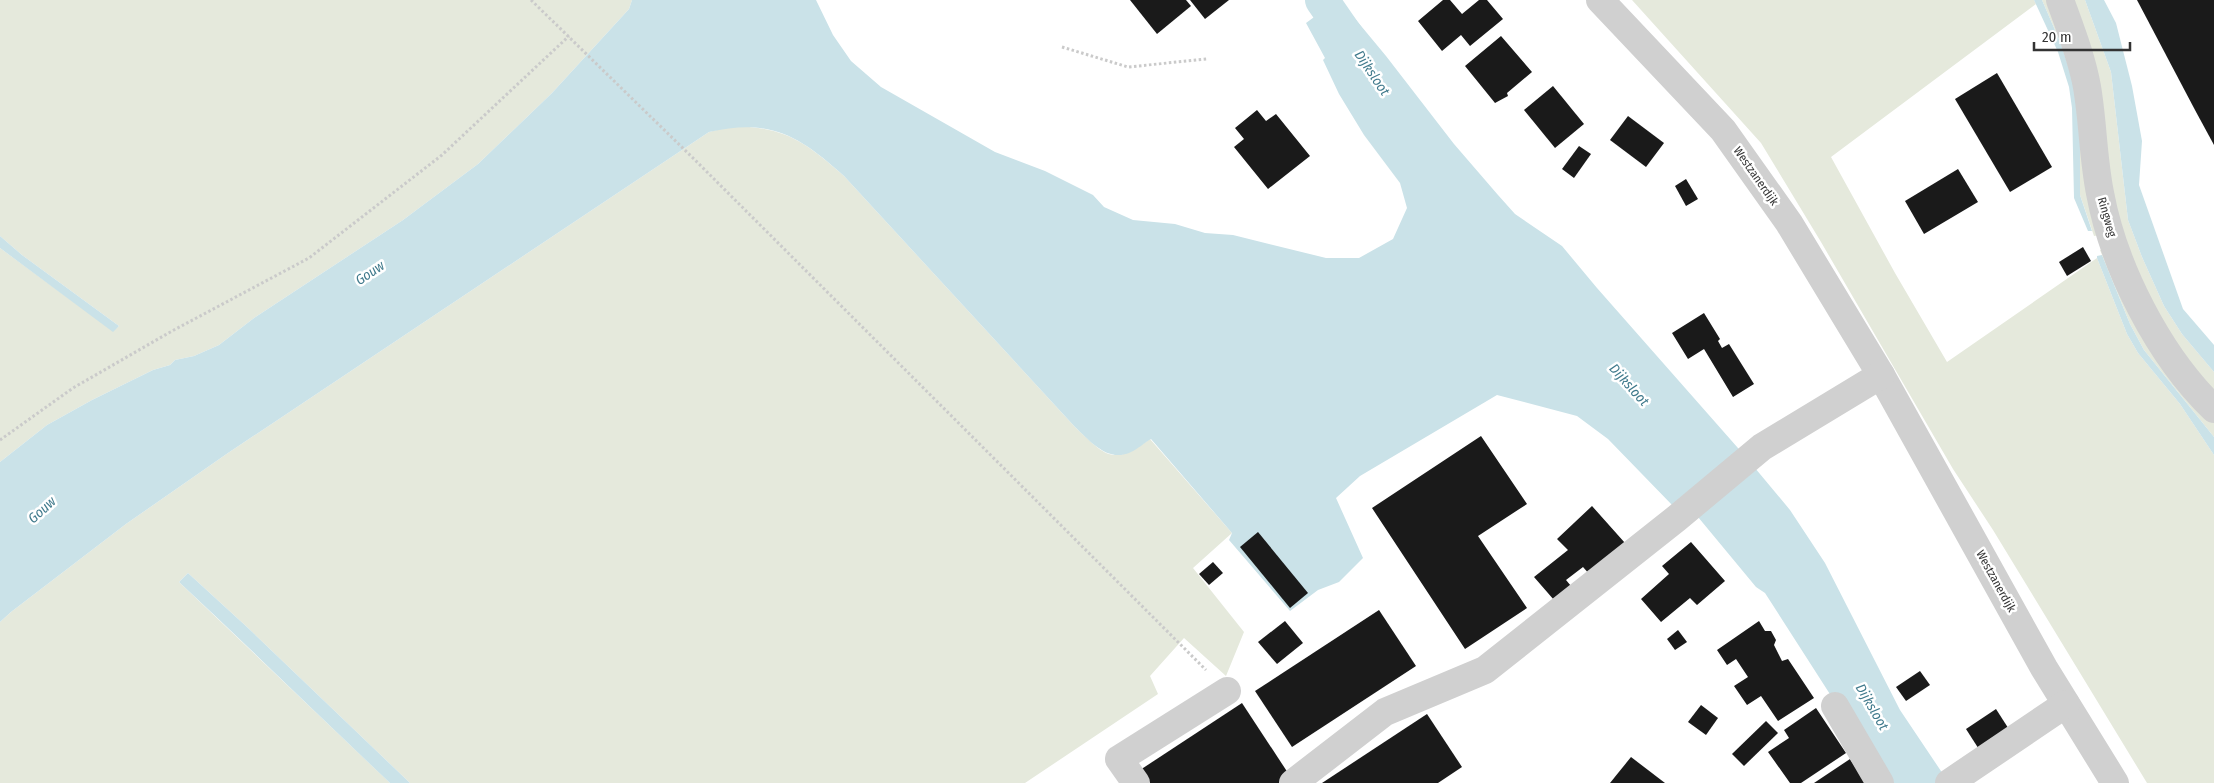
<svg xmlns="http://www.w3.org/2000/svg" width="2214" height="783" font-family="'Fira Sans Condensed',sans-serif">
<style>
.green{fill:#e5e9dc}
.water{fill:#cae2e8}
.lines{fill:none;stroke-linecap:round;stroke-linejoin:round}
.canal{stroke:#cae2e8;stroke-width:34}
.building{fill:#1a1a1a}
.path{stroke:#cacaca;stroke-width:3;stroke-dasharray:2.5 2.5;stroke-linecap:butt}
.minor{stroke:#d0d0d0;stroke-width:28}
.labels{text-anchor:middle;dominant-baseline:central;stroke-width:5;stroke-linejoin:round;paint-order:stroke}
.street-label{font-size:12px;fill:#333;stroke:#fff}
.water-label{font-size:14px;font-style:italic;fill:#407a8c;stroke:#fff}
</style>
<rect width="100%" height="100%" fill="#fff"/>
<!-- green -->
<g class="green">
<path d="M0 0H632L629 9 552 93 478 164 403 220 254 318 219 345 194 356 175 360 170 365 153 370 92 400 47 425 0 462V248L113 331 119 326 22 255 0 236Z"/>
<path d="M1632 0H2034L2036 4 1831 157 1895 273 1947 362 2097 258 2127 334 2138 353 2180 404 2214 455V783H2147L1993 530 1953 469 1821 242 1761 143Z"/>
<path d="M2042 0H2052L2081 86 2100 235 2094 236 2080 195V137L2074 84 2061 44Z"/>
<path d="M2069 0H2085L2111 72 2128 220 2142 257 2164 306 2182 334 2214 372V399L2151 316 2117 221Z"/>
<path d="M732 126C786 127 805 142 844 176L1075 427C1107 457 1112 466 1150 439L1232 533 1193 568 1244 632 1226 676 1184 638 1150 676 1158 694 1025 783H410L247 627 188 573 179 582 390 783H0V622L11 612 126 524 228 453 709 132Z"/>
<path d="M2100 250H2104L2214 421V437L2144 350 2130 324Z"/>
</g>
<!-- water -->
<g class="water">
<path d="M632 0H816L833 35 851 61 881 87 995 152 1045 171 1093 195 1104 207 1133 220 1175 224 1205 233 1233 235 1326 258H1359L1393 239 1407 208 1400 183 1364 135 1339 94 1323 60 1325 58 1306 23 1336 1 1352 15 1386 56 1454 144 1498 195 1515 214 1562 246 1597 288 1745 456 1790 510 1825 563 1900 710 1949 783H1887L1765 593 1756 587 1698 517 1674 507 1608 439 1577 416 1497 395 1360 476 1336 498 1363 558 1339 582 1318 590 1290 611 1229 540 1232 533 1151 439C1144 443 1138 449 1131 452 1108 463 1091 442 1075 427L844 176C799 136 771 118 709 132L228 453 126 524 11 612 0 622V462L47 425 92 400 153 370 170 365 175 360 194 356 219 345 254 318 403 220 478 164 552 93 629 9Z"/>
<path d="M2034 0H2042L2061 44 2074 84 2080 137V195L2092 231H2088L2074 198 2072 108 2069 87 2058 52Z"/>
<path d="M2085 0H2104L2116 23 2132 86 2142 141 2139 185 2183 309 2214 345V372L2182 334 2164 306 2142 257 2128 220 2111 72Z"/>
<path d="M0 236 22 255 119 326 113 332 0 248Z"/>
<path d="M2102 255 2130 324 2144 350 2214 437V455L2180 404 2138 353 2127 334 2097 258V256Z"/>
<path d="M188 573 247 627 410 783H390C319 716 250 648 179 582Z"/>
</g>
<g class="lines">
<!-- canal -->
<path class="canal" d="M1322 0 1353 45"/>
</g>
<!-- building -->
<g class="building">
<path d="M1130 0H1186L1191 6 1157 34Z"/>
<path d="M1190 0H1229L1205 19Z"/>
<path d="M1443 0H1450L1462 14 1479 0H1487L1503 19 1470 46 1461 35 1442 51 1418 21Z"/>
<path d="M2137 0H2214V145L2195 110Z"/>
<path d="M1501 36 1532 72 1507 93 1508 96 1495 103 1465 66Z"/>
<path d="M1997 73 2052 167 2010 192 1955 99Z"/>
<path d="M1553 86 1584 124 1555 148 1524 110Z"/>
<path d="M1257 110 1266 121 1276 114 1310 156 1268 189 1234 147 1244 139 1235 128Z"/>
<path d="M1628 116 1664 143 1646 167 1610 140Z"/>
<path d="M1579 146 1591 154 1574 178 1562 169Z"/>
<path d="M1958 169 1978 202 1924 234 1905 201Z"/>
<path d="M1686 179 1698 199 1686 206 1675 186Z"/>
<path d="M2083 247 2091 261 2067 276 2059 262Z"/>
<path d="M1704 313 1720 339 1718 341 1722 348 1729 344 1754 384 1733 397 1704 349 1688 359 1672 333Z"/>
<path d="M1481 436 1527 504 1478 536 1527 608 1465 649 1372 508Z"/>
<path d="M1592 506 1625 543 1590 575 1583 567 1566 580 1571 586 1554 600 1534 577 1568 550 1557 539Z"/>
<path d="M1258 532 1308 593 1290 608 1240 547Z"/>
<path d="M1691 542 1725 581 1697 605 1690 598 1661 622 1641 599 1669 574 1662 566Z"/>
<path d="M1213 562 1223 573 1209 585 1199 574Z"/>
<path d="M1379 610 1416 666 1292 747 1255 691Z"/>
<path d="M1285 621 1303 643 1277 664 1258 642Z"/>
<path d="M1759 621 1765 631H1771L1776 640 1774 645 1782 661 1788 659 1814 698 1778 721 1761 696 1747 705 1734 686 1748 677 1736 659 1727 665 1717 650Z"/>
<path d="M1678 630 1687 642 1675 650 1667 639Z"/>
<path d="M1920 671 1930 685 1906 701 1896 687Z"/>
<path d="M1242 703 1290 776 1281 783H1145L1137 772Z"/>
<path d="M1701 705 1718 718 1706 735 1688 722Z"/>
<path d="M1816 708 1846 753 1801 783H1790L1768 752 1789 738 1784 730Z"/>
<path d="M1996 709 2012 734 1982 754 1966 729Z"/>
<path d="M1427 714 1462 767 1438 783H1322Z"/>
<path d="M1766 721 1778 733 1744 766 1732 754Z"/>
<path d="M1631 757 1665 783H1610Z"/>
<path d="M1850 759 1866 783H1814Z"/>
</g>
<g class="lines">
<!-- path -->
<g class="path">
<path d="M531 0 693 158 1206 670"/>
<path d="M1062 47 1128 67 1207 59"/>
<path d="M0 440 73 388 172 331 309 258 442 155 569 36"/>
</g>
<!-- minor -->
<g class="minor">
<path d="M1600 0 1723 130 1789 223 1881 375 2044 668 2115 783"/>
<path d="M2060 0C2070 28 2082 58 2087 87 2093 122 2093 158 2100 193 2114 268 2159 356 2214 409"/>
<path d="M1835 706 1880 783"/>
<path d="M1136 783 1119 759 1227 691"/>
<path d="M1293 783 1385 712 1485 670 1677 518 1762 447 1881 375"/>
<path d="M1949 783 2066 704"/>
</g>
</g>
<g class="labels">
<!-- street labels -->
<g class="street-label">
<text transform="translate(1756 176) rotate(55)">Westzanerdijk</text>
<text transform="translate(2107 217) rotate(74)">Ringweg</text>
<text transform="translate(1996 581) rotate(61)">Westzanerdijk</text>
</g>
<!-- water labels -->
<g class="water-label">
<text transform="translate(1372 73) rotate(56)">Dijksloot</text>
<text transform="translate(370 273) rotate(-34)">Gouw</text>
<text transform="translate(1629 385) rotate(48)">Dijksloot</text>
<text transform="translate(42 510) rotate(-42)">Gouw</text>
<text transform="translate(1872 707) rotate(60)">Dijksloot</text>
</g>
</g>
<!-- scale -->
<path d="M2034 42v8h96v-8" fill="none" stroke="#333333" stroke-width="2.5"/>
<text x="2042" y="42" font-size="15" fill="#333333" stroke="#ffffff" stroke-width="4" paint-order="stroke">20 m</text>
</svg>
